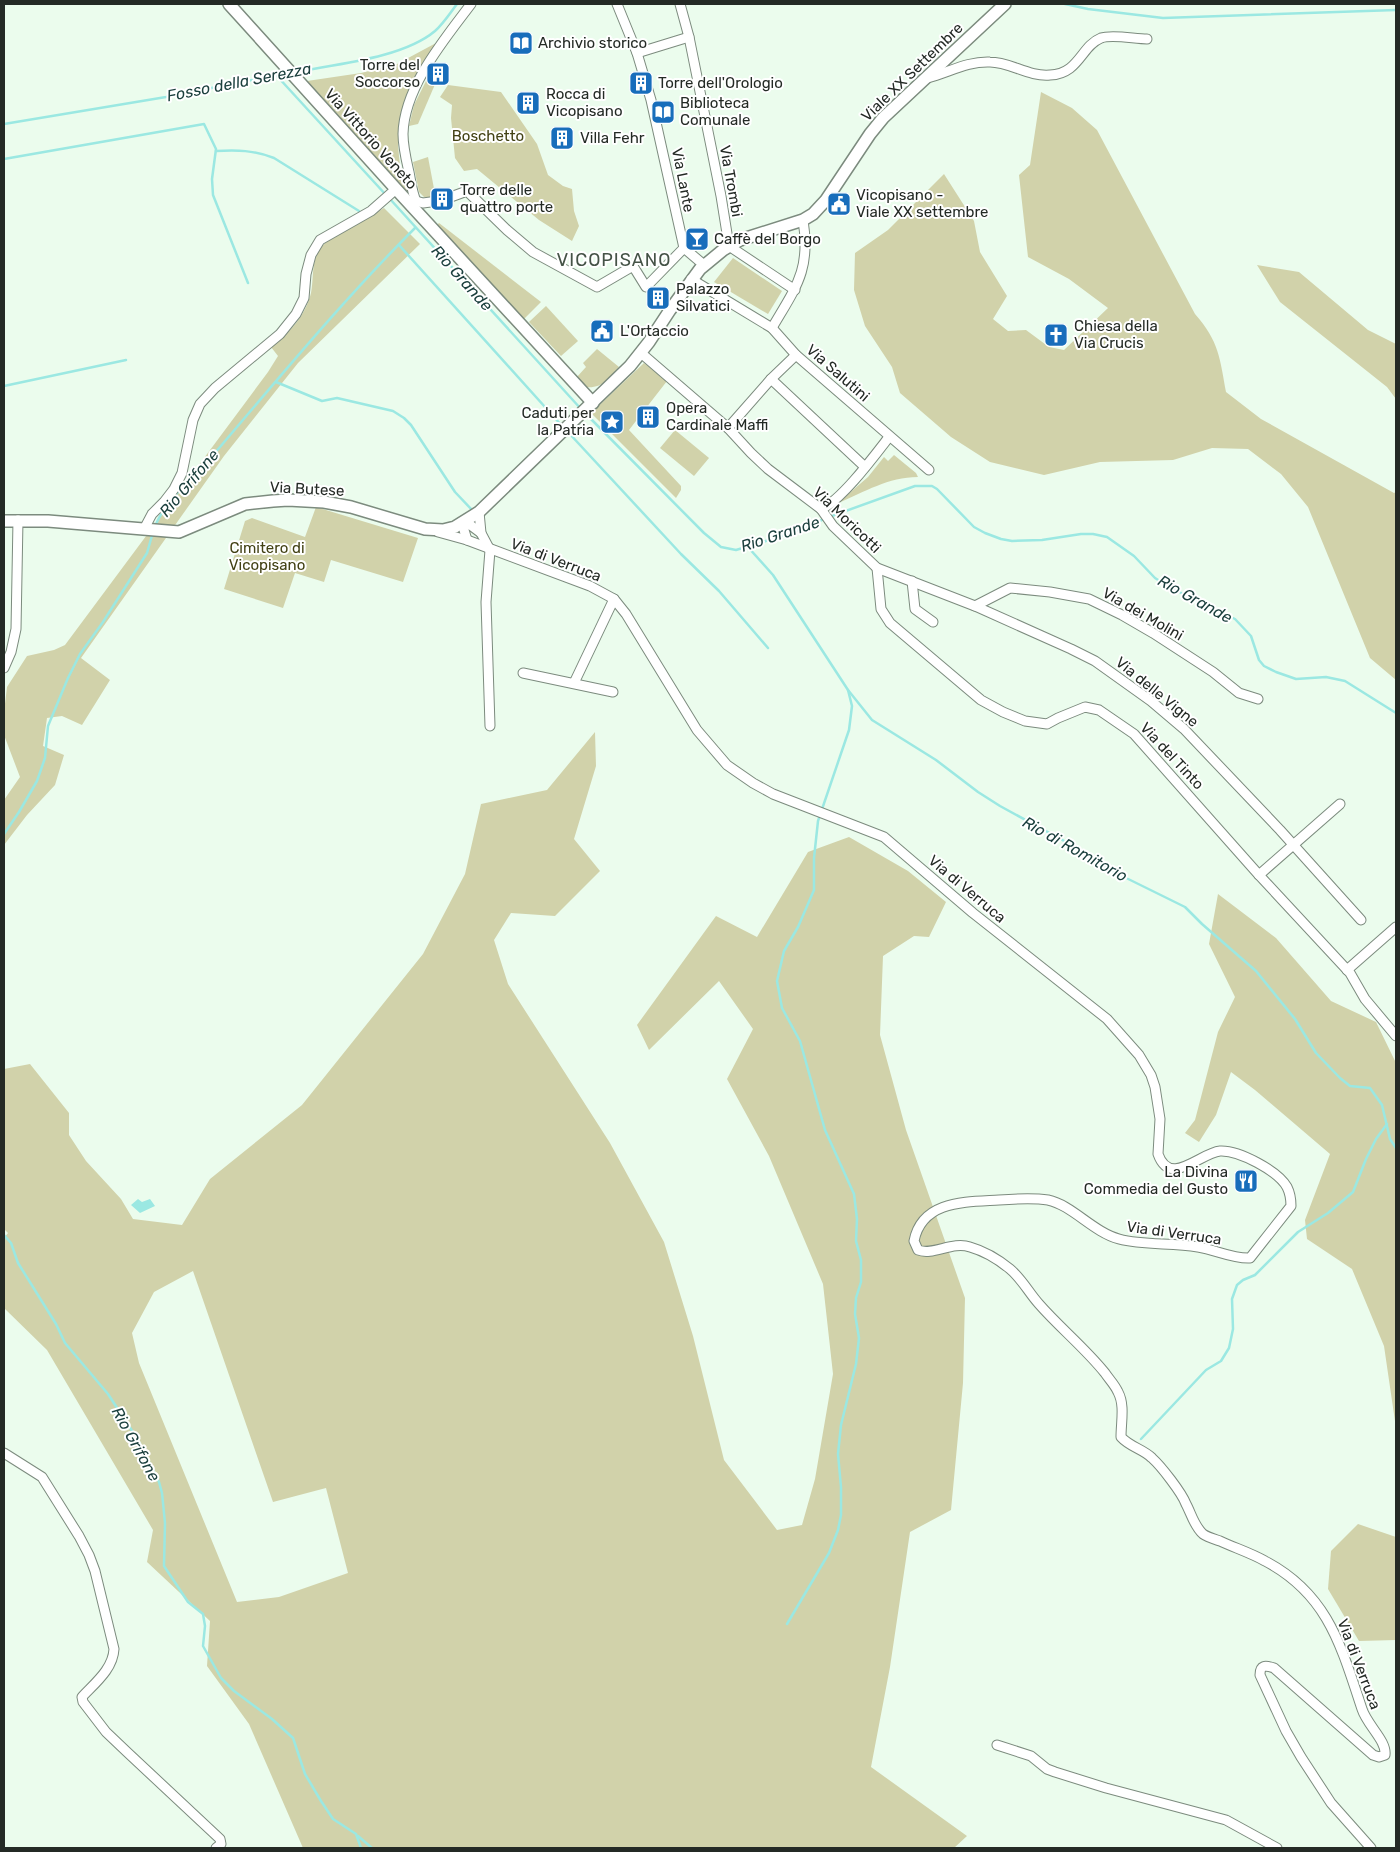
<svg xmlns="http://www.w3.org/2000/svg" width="1400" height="1852" font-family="Rubik,sans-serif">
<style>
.green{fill:#d1d2aa;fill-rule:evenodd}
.water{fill:#9be8e2}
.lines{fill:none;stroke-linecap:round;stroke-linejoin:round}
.stream{stroke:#9be8e2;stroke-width:2.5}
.minor-casing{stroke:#7c8b7e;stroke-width:11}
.tertiary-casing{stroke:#7c8b7e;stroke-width:14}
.minor{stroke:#fff;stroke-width:9}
.tertiary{stroke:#fff;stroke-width:11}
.labels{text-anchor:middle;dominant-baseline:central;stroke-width:4;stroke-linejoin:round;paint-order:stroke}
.poi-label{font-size:15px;fill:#242a25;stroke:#fff;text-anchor:start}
.street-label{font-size:15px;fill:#242a25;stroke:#fff}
.park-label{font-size:15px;fill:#424114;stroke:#fff}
.water-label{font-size:16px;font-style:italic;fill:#1c403e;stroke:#fff}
.quarter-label{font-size:18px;letter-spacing:1px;fill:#455347;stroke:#fff}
</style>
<rect width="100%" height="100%" fill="#ebfced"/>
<!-- green -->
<g class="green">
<path d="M436 43 409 87 401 117 398 146 400 166 411 199 307 81 361 73 397 64Z"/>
<path d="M427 79 436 82 418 124 409 126 414 105Z"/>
<path d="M448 85 501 92 537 144 548 175 563 186 572 189 574 211 579 226 572 241 539 220 477 169 464 171 455 158 451 118 452 105 440 97Z"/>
<path d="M1041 92 1072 108 1097 130 1195 314C1219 341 1220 359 1226 392L1261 419 1394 493 1396 492V680L1370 658 1308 507 1281 474 1248 449 1212 448 1173 460 1100 462 1044 475 990 462 951 437 900 393 892 367 865 326 854 290 855 253 888 230 944 174 974 221 980 252 1007 296 993 319 1008 331 1026 330 1049 347 1064 350 1108 308 1069 279 1028 257 1019 175 1030 165Z"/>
<path d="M428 157 436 199 424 197 419 192 413 162Z"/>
<path d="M384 208 420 244 298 363 224 456 81 658 110 680 82 725 62 716 47 718 43 746 64 755 55 785 27 815 4 845V800L20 777 4 735V712L7 687 27 656 54 650 65 645 268 372 278 356 271 347C289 333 305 317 311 293 314 278 311 262 320 249 330 234 368 218 384 208Z"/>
<path d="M439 223 541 302 524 319 436 226Z"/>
<path d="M733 258 782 291 768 314 714 282Z"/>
<path d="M1257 265 1299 272 1368 330 1396 344V399L1387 387 1280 302Z"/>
<path d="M546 306 578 341 561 356 529 322Z"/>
<path d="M597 349 619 367C608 379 602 389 585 387L576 378 586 367 583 363Z"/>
<path d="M644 363 667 381 629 430 681 486V490L676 498 591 413Z"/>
<path d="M675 430 709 458 694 476 660 448Z"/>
<path d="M894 455 916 473 918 477C888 477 865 492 838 503L868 477 884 457 888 461Z"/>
<path d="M316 507 418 538 403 582 331 560 324 582 295 573 283 608 224 589 245 521 252 518 305 537Z"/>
<path d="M595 732 596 766 574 839 600 871 555 916 511 913 494 940 508 984 610 1143 664 1242 693 1336 724 1460 777 1530 802 1525 815 1479 833 1374 823 1284 769 1156 727 1079 753 1029 719 981 649 1050 637 1025 716 916 757 937 808 852 849 837 908 871 946 902 929 937 914 936 883 956 880 1035 906 1130 965 1298 963 1383 951 1510 910 1532 890 1667 871 1767 967 1836 954 1848H303L249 1724 207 1666 210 1621 147 1562 153 1530 47 1350 4 1308V1238L8 1233 4 1229V1069L30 1064 69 1113V1135L86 1161 121 1199 133 1219 182 1225 210 1179 302 1105 423 954 465 874 481 804 547 790ZM193 1271 273 1502 326 1488 348 1573 279 1597 237 1602 139 1363 132 1333 154 1292Z"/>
<path d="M1218 894 1276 938 1331 1001 1376 1022 1396 1063V1428L1384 1346 1352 1269 1307 1239 1305 1220 1330 1154 1255 1090 1231 1072 1216 1115 1199 1142 1185 1133 1195 1120 1218 1032 1235 997 1209 944Z"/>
<path d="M1358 1524 1396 1537V1640L1359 1641 1328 1589 1331 1551Z"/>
</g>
<!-- water -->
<path class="water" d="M138 1199 142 1202 150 1199 155 1206 140 1213 131 1205Z"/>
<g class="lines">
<!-- stream -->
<g class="stream">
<path d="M1065 4 1088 9 1163 18 1396 10"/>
<path d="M296 72C337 64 403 58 435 31 444 23 450 13 457 4"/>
<path d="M277 76 386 195"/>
<path d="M4 124 166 97 288 73"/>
<path d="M216 151C237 150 254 150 274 158L359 211"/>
<path d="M4 159 204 124 216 149 212 179 213 195 248 283"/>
<path d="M390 199 581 409"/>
<path d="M399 245 563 427"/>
<path d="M276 382 322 401 337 398 393 411 404 418 411 425 455 492 473 511"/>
<path d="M4 386 126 360"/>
<path d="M585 413 704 533 721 547 736 550 789 534 824 519"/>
<path d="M567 431 681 554 719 591 768 648"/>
<path d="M829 517 915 486H932L937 489 974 527 985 533 1001 539 1012 541 1042 540 1081 534H1093L1107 537 1134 556 1155 578 1169 587 1235 619 1251 636 1259 660 1264 666 1276 672 1296 679 1326 677 1345 681 1396 713"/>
<path d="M155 527C163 502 202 468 220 447 283 373 346 297 415 228"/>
<path d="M747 546 773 575 848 690 872 720 936 760 978 792 1000 806 1066 842 1112 871 1185 907 1202 924 1256 971 1295 1019 1316 1053 1340 1078 1350 1086 1370 1088 1382 1105 1390 1139 1396 1148"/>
<path d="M4 834 19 812 37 781 45 758 48 726 68 678 80 654 103 622 147 553 153 532"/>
<path d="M4 1235 11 1243 18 1263 56 1324 65 1343 108 1394 138 1440 159 1482 162 1493 165 1523 164 1566 188 1602 203 1614 205 1626 203 1646 221 1678 234 1691 272 1719 293 1738 305 1774 321 1801 333 1819 356 1834 361 1848"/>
<path d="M1141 1439 1206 1370 1221 1361 1229 1348 1233 1329 1232 1299 1237 1285 1243 1280 1255 1275 1298 1232 1328 1213 1353 1192 1366 1159 1376 1139 1387 1124"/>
<path d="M787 1624 829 1553 838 1530 841 1515V1487L838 1454 841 1425 856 1364 859 1338 855 1314 856 1298 861 1282V1260L856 1241 857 1219 854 1194 825 1130 800 1041 782 1008 777 981 784 951 798 927 814 890V858L818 821 849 730 852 706 848 690"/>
<path d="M358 1836 372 1848"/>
</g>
<!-- minor casing -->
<g class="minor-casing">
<g id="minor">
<path d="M617 4 637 53 651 100 684 248"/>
<path d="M680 4 689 37 721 196 729 246 795 290"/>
<path d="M637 53 689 37"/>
<path d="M927 78C948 73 967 61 990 62 1010 62 1029 77 1050 75 1079 74 1081 46 1101 38 1112 34 1135 39 1147 39"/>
<path d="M448 198 467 191 507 230 533 252 597 287 633 266 646 287 684 248"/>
<path d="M416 201 423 203 438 201"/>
<path d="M411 206 416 201C412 192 411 182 409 172 406 159 403 147 403 134 404 87 444 40 471 4"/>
<path d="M684 248 704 265"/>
<path d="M691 279 772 328 796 355 929 470"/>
<path d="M772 328C796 287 811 270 803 220"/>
<path d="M641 353 728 428 751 453 768 469 821 509 833 526 877 568 975 606 1071 649 1095 661 1151 701 1184 729 1280 830 1361 920"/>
<path d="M771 379 865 467"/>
<path d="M728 428 771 379 796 355"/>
<path d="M821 509C841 501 875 455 889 437"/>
<path d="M479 512 481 533 490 550"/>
<path d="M144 529 152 514 164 502 174 489 182 473 193 420 200 404 215 388 280 334 296 314 304 298 306 274 311 255 320 240 371 211 396 189"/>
<path d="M438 532 467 540 590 586 614 599 626 614 697 730 727 765 753 783 773 794 884 837 973 913 1107 1019 1139 1055 1151 1075 1155 1087 1160 1119 1158 1154C1170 1188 1200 1153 1220 1151 1239 1150 1278 1171 1287 1187 1290 1193 1291 1199 1291 1206L1250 1258C1233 1259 1216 1250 1198 1247 1172 1242 1145 1246 1119 1239 1093 1232 1072 1205 1048 1200 1034 1198 1013 1199 999 1200 966 1202 922 1200 914 1241L918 1250C933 1256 952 1241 970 1247 984 1251 999 1260 1010 1269 1022 1279 1029 1293 1039 1304 1060 1328 1085 1348 1105 1373 1109 1379 1115 1385 1118 1392 1125 1405 1121 1422 1121 1437 1130 1447 1143 1449 1152 1458 1161 1466 1182 1493 1186 1504 1191 1513 1194 1526 1203 1534 1207 1537 1214 1539 1220 1541 1235 1548 1251 1553 1265 1561 1328 1594 1341 1646 1362 1709 1367 1725 1387 1741 1385 1755L1379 1757 1373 1755 1274 1668C1265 1665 1260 1665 1260 1675L1286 1731 1301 1757 1331 1803 1371 1848"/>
<path d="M467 540 464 530 465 521 481 533"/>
<path d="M877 568 881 609 890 623 981 700 1003 712 1025 721 1047 724 1058 718 1085 707 1099 710 1134 734 1259 875 1350 973 1365 999 1396 1036"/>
<path d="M912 581 915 609 933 622"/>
<path d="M975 606 1010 588 1050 592 1089 599 1122 615 1153 633 1213 672 1239 693 1258 699"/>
<path d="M4 668 11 652 16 629 18 520"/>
<path d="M523 673 613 692"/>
<path d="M574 683 614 599"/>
<path d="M490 726 486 602 490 550"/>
<path d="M1259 875 1340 804"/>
<path d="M1347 970 1396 927"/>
<path d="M4 1453 42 1477 79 1536 89 1555 95 1571 114 1649C113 1669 95 1683 82 1697L83 1702 106 1732 127 1752 220 1839 221 1844 216 1848"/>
<path d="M997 1745 1031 1756 1047 1769 1055 1772 1106 1788 1226 1820 1277 1848"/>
</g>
</g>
<!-- tertiary casing -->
<g class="tertiary-casing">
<g id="tertiary">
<path d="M229 4 396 189 593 403"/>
<path d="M4 521H48L179 532 245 504 273 501 288 500 324 502 351 507 425 529 443 530 455 527 479 512 630 366 649 342 670 310 700 269 723 250 740 240 803 220 813 214 826 200 870 134 883 118 1005 4"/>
</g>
</g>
<!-- minor -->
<use href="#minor" class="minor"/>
<!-- tertiary -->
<use href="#tertiary" class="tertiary"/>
</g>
<!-- icons -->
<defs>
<g id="library-square" transform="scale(1.25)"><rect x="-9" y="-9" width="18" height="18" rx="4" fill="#186dbb" stroke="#fff"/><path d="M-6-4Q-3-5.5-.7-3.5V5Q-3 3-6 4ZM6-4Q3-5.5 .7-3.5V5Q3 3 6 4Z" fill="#fff"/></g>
<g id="building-square" transform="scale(1.25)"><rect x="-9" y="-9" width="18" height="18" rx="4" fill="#186dbb" stroke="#fff"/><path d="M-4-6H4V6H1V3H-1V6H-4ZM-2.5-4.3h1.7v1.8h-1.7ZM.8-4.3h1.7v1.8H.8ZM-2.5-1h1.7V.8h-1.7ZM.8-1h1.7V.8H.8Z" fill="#fff"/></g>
<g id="civic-square" transform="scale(1.25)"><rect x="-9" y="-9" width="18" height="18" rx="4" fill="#186dbb" stroke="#fff"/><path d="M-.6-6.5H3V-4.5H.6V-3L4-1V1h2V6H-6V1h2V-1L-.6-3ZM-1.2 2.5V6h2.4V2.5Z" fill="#fff"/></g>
<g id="bar-square" transform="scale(1.25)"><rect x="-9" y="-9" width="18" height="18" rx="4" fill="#186dbb" stroke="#fff"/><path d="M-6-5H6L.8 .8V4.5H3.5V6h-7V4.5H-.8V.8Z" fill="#fff"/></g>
<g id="church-square" transform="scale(1.25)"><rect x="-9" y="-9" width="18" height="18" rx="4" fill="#186dbb" stroke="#fff"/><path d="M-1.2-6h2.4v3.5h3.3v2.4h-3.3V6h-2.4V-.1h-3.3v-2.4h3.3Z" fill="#fff"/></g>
<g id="sight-square" transform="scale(1.25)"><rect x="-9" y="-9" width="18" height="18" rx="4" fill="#186dbb" stroke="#fff"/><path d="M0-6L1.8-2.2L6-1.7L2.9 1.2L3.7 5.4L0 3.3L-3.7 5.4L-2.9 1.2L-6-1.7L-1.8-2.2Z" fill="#fff"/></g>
<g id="restaurant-square" transform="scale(1.25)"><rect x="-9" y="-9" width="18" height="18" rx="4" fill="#186dbb" stroke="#fff"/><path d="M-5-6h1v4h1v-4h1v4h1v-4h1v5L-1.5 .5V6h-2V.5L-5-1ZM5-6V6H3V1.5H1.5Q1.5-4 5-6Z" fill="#fff"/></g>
</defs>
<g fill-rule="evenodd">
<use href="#library-square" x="521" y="43"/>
<use href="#building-square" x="438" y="74"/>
<use href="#building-square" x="641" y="83"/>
<use href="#building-square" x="528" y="103"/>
<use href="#library-square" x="663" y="112"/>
<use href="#building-square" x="562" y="138"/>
<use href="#building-square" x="442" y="199"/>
<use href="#civic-square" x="839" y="204"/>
<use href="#bar-square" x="697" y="239"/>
<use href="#building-square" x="658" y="298"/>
<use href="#civic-square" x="602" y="331"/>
<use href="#church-square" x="1056" y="335"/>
<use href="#building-square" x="648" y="417"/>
<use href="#sight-square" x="612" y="422"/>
<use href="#restaurant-square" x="1246" y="1181"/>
</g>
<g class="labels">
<!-- poi labels -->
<g class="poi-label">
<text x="538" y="43">Archivio storico</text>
<text x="420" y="65" text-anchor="end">Torre del<tspan x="420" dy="17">Soccorso</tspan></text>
<text x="658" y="83">Torre dell'Orologio</text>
<text x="546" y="94">Rocca di<tspan x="546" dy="17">Vicopisano</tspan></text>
<text x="680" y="103">Biblioteca<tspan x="680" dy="17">Comunale</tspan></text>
<text x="580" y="138">Villa Fehr</text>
<text x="460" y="190">Torre delle<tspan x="460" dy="17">quattro porte</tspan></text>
<text x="856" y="195">Vicopisano -<tspan x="856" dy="17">Viale XX settembre</tspan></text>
<text x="714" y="239">Caffè del Borgo</text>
<text x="676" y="289">Palazzo<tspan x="676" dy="17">Silvatici</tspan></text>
<text x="1074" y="326">Chiesa della<tspan x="1074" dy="17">Via Crucis</tspan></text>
<text x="620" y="331">L'Ortaccio</text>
<text x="666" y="408">Opera<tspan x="666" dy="17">Cardinale Maffi</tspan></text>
<text x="594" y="413" text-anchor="end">Caduti per<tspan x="594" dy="17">la Patria</tspan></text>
<text x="1228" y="1172" text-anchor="end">La Divina<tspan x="1228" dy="17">Commedia del Gusto</tspan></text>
</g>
<!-- street labels -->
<g class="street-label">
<text transform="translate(912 72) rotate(-44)">Viale XX Settembre</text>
<text transform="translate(371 139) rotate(48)">Via Vittorio Veneto</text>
<text transform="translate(683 180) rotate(79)">Via Lante</text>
<text transform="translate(731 181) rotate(80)">Via Trombi</text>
<text transform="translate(838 373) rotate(41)">Via Salutini</text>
<text transform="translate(307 489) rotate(3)">Via Butese</text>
<text transform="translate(847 520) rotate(44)">Via Moricotti</text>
<text transform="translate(556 560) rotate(21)">Via di Verruca</text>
<text transform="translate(1143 614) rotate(30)">Via dei Molini</text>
<text transform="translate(1157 692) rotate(39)">Via delle Vigne</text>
<text transform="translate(1172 756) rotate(47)">Via del Tinto</text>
<text transform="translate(967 889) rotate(40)">Via di Verruca</text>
<text transform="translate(1174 1233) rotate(8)">Via di Verruca</text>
<text transform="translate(1359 1664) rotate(69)">Via di Verruca</text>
</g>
<!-- park labels -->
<g class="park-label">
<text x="488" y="136">Boschetto</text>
<text x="267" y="548">Cimitero di<tspan x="267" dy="17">Vicopisano</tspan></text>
</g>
<!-- water labels -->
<g class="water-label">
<text transform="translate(239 82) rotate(-11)">Fosso della Serezza</text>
<text transform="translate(462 278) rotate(48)">Rio Grande</text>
<text transform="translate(189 483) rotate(-50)">Rio Grifone</text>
<text transform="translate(780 534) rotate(-18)">Rio Grande</text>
<text transform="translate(1195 599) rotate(29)">Rio Grande</text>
<text transform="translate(1075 849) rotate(29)">Rio di Romitorio</text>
<text transform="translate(136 1444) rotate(61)">Rio Grifone</text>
</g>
<!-- quarter labels -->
<g class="quarter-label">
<text x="614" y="260">VICOPISANO</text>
</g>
</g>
<!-- border -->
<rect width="1400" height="1852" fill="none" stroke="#242a25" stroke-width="10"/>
</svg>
